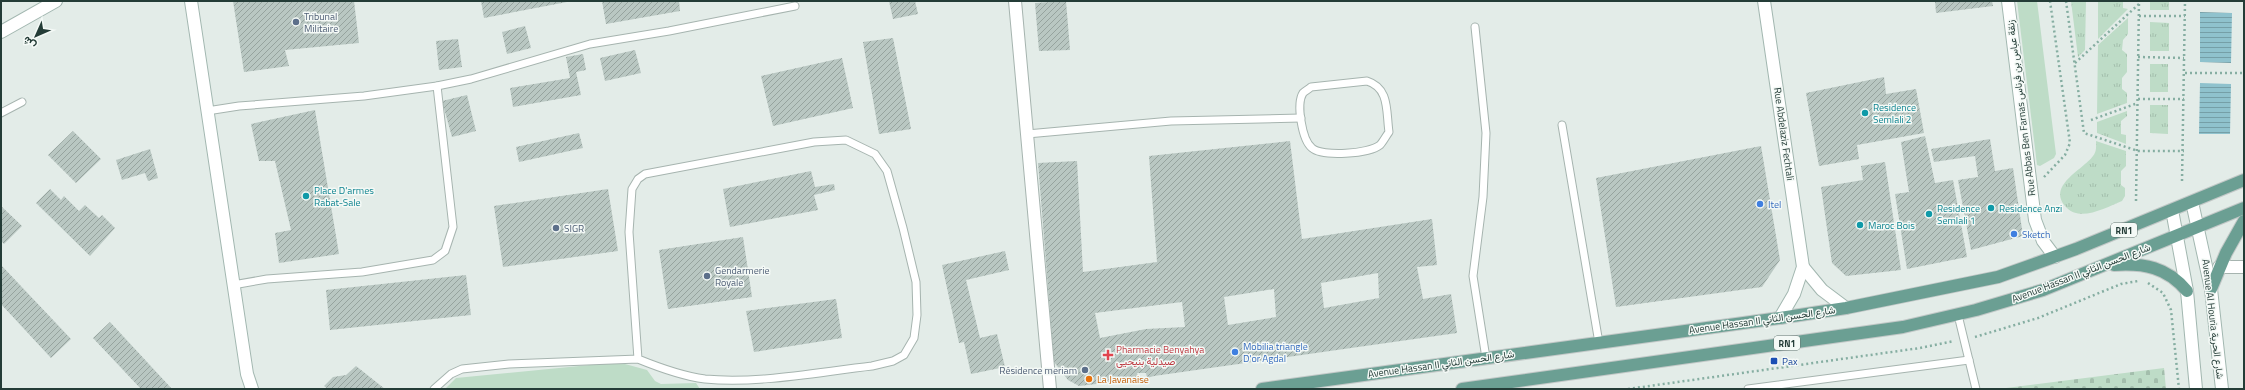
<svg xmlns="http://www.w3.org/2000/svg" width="2245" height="390" font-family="'Titillium Web',Vazirmatn,sans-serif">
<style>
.grass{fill:url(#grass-tufts)}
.cemetery{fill:url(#cemetery-stones)}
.green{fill:#bedcc7}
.water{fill:url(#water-rules)}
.building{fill:url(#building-hatch);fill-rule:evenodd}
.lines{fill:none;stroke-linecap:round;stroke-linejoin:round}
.lane-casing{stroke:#a6b4af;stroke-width:9}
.street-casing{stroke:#a6b4af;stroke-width:14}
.secondary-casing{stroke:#a2b7b0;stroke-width:14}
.primary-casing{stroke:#c2c8c7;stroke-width:14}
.path{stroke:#86aea2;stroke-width:2.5;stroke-dasharray:2 3;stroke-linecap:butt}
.lane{stroke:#fff;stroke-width:7}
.street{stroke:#fff;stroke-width:12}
.secondary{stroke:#fff;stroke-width:12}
.primary{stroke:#6b9f93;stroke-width:12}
.service-dot{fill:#5c6f8a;stroke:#f4f9f6;stroke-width:1.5}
.culture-dot{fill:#0f9aa8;stroke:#f4f9f6;stroke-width:1.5}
.shop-dot{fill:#3f7fe0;stroke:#f4f9f6;stroke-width:1.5}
.health-dot{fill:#e0444e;stroke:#f4f9f6;stroke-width:1.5}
.transit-dot{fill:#1a4fb4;stroke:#f4f9f6;stroke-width:1.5}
.food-dot{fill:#e8710a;stroke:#f4f9f6;stroke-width:1.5}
.labels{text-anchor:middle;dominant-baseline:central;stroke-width:3;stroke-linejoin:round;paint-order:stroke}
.shield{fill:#f4f9f6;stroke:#627570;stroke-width:1}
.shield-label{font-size:9px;font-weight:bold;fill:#243c37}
.service-label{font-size:10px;fill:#4e5e75;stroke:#f4f9f6;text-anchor:start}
.culture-label{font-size:10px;fill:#0d838f;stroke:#f4f9f6;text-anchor:start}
.street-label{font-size:10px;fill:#243c37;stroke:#f4f9f6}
.shop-label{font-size:10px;fill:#366cbe;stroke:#f4f9f6;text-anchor:start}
.health-label{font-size:10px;fill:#be3a42;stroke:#f4f9f6;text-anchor:start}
.transit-label{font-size:10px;fill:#164399;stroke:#f4f9f6;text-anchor:start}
.food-label{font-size:10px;fill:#c56008;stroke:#f4f9f6;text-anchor:start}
</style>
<defs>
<pattern id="grass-tufts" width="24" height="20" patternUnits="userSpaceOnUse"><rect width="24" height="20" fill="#bedcc7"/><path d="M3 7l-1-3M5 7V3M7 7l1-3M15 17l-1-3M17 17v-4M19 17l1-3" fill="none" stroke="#a3beac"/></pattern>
<pattern id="cemetery-stones" width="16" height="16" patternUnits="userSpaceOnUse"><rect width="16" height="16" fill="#bedcc7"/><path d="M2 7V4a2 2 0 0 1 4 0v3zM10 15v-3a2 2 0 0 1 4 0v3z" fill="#a3beac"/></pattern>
<pattern id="water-rules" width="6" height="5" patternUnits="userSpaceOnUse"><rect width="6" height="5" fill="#8fc2cd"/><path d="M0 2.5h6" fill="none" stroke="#759fa7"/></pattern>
<pattern id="building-hatch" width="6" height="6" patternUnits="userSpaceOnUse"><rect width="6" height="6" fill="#b9c7c2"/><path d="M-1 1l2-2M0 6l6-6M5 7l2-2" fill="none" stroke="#96a39e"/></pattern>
</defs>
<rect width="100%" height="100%" fill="#e3ece8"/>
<!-- grass -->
<g class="grass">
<path d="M2071 1H2086L2085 50 2078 57Z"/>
<path d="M2098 1H2123V8L2128 9 2098 39Z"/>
<rect x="2150" y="1" width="19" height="9"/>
<path d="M2128 18V34L2123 40 2122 50 2127 54V72L2122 78V89L2127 93V103L2097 114 2098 45Z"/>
<path d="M2150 22 2169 23V51H2150Z"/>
<rect x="2150" y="64" width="18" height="28"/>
<path d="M2150 105H2168V134L2150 133Z"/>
<path d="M2127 111V116L2121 121V134L2126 135V144L2097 133V122Z"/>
<path d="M2096 141 2126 151V166L2121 171V185L2125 188V196L2122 201C2107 207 2081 222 2067 208 2045 186 2083 170 2093 156 2097 151 2096 146 2096 141Z"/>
</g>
<!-- cemetery -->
<path class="cemetery" d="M2164 368 2166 389H1998Z"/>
<!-- green -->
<g class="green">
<path d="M2017 1H2037L2056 154 2054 158 2040 166 2037 165Z"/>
<path d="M610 363 625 364 647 370 655 381 661 384 696 383 700 389H445L456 378Z"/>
</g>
<!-- water -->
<g class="water">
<path d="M2200 12 2232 13 2231 63 2200 62Z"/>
<path d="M2200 83 2231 84 2230 134H2199Z"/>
</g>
<!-- building -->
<g class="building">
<path d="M233 1H354L359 43 285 50 289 66 244 72Z"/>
<path d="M481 1H566L567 2 484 18Z"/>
<path d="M602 1H679L680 11 606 24Z"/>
<path d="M889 1H915L918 14 893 19Z"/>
<path d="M1066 1 1070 50 1039 51 1035 3Z"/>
<path d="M1935 1H1992L1993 6 1936 13Z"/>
<path d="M525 26 531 48 507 54 502 32Z"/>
<path d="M893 38 911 129 879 134 863 42Z"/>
<path d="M458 39 462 67 439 70 436 41Z"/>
<path d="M635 50 641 73 605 81 600 58Z"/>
<path d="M583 54 586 70 576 72 581 95 513 107 510 88 570 78 566 57Z"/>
<path d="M842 58 853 108 773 126 761 76Z"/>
<path d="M1884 77 1886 94 1916 89 1924 133 1857 145 1859 159 1819 166 1806 93Z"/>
<path d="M467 95 476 131 452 137 442 101Z"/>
<path d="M315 110 339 254 279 263 275 233 291 230 275 161H259L251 124Z"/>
<path d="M73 131 101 159 76 183 48 155Z"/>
<path d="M579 133 583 148 519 162 516 147Z"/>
<path d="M1925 136 1935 183 1953 180 1967 257 1907 269 1895 194 1909 192 1901 142Z"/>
<path d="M1990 139 1995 171 2013 168 2023 236 1971 250 1958 180 1978 177 1975 156 1934 162 1931 149Z"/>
<path d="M1290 141 1302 239 1432 219 1437 265 1417 267 1423 299 1451 294 1457 333 1154 376 1147 378 1146 373H1137L1139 379 1079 386 1068 380 1054 362 1038 163 1077 161 1083 272 1157 262 1149 156ZM1378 273 1379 298 1324 308 1321 283ZM1274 289 1276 317 1228 325 1224 297ZM1182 302 1185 327 1146 329 1100 338 1095 313Z"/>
<path d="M1761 146 1780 260 1762 287 1616 307 1596 178Z"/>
<path d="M150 149 158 178 148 181 145 173 122 180 116 160Z"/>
<path d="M1885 162 1901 270 1846 276 1832 263 1821 187 1863 180 1861 166Z"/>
<path d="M811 171 815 187 834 184 835 190 814 195 818 210 730 227 723 189Z"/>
<path d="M50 189 61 200 64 196 79 211 85 205 99 218 102 215 115 228 90 256 36 203Z"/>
<path d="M608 189 618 251 503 267 494 206Z"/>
<path d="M1 206 22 226 4 244 1 241Z"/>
<path d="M743 237 752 297 668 309 659 250Z"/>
<path d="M1005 251 1009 270 966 280 980 338 997 334 1005 367 971 374 964 342 959 343 942 265Z"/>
<path d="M1 265 71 339 51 358 1 304Z"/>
<path d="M466 275 471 315 330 330 326 290Z"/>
<path d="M836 299 842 338 754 352 746 311Z"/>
<path d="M110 322 172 389H141L93 338Z"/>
<path d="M356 366 385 389H328L324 386 333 377 346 375Z"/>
</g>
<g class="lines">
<!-- lane casing -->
<g class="lane-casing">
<g id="lane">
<path d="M1475 27 1486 133 1483 197 1473 276 1486 358"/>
<path d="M1367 81C1390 88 1386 112 1389 132 1386 136 1383 142 1380 145 1369 154 1322 157 1312 148 1302 140 1296 104 1303 93 1305 91 1309 89 1311 87Z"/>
<path d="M207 111 239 106 364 96 437 86 471 79 590 44 669 31 795 6"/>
<path d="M1 113 22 102"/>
<path d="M1562 125 1599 343"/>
<path d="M1027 134 1171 121 1301 118"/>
<path d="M233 285 267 279 362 272 433 260 445 251 453 227 437 86"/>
<path d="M1958 315 1976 389"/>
<path d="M434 389 451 374 462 369 509 364 638 359 629 232 632 189 638 179 645 174 814 142 846 140 875 154 887 171 903 228 916 282 917 315 914 338 904 355 893 361 872 366C818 372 759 384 705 379 682 376 660 368 638 359"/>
<path d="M1748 389 1969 360"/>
</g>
</g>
<!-- street casing -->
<g class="street-casing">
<g id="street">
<path d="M1015 1 1050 389"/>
<path d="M2219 267H2244"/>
</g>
</g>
<!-- secondary casing -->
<g class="secondary-casing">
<g id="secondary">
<path d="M191 1 247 374 252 389"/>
<path d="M1764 1 1803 267 1794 294 1780 318"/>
<path d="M2008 1 2035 220 2043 241 2055 257"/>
<path d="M1 32 56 1"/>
<path d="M2192 202 2211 289 2222 389"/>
<path d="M2172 210 2187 291 2196 389"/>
<path d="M1803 267 1822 290 1846 308"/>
</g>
</g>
<!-- primary casing -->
<g class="primary-casing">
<g id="primary">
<path d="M2114 265C2144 263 2167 267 2187 291"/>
<path d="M2211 289 2226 253 2244 221"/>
<path d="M1262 389 1780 318 1846 308 1998 277 2076 249 2244 180"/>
<path d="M1462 389 1903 327 1976 310 2043 290 2244 208"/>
</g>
</g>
<!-- path -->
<g class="path">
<path d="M2066 1 2084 133 2138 151H2184"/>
<path d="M2139 16H2185"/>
<path d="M2138 57 2184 58"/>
<path d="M2075 63 2139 4"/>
<path d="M2185 73H2244"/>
<path d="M2138 99H2184"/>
<path d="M2091 120 2138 103"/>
<path d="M2044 177 2065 155 2070 143 2050 1"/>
<path d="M2182 181 2185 1"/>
<path d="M2136 201 2139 1"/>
<path d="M2148 283 2163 293 2171 310 2179 389"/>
<path d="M1975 337 2038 318 2121 284 2138 281"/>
<path d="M1628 389 1920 348 1954 341"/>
</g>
<!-- lane -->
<use href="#lane" class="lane"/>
<!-- street -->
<use href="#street" class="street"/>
<!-- secondary -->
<use href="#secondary" class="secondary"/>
<!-- primary -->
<use href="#primary" class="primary"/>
</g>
<!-- markers -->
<g class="service-dot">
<circle cx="296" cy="22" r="4"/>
<circle cx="556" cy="228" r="4"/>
<circle cx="707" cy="276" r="4"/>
<circle cx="1085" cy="370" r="4"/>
</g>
<g class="culture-dot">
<circle cx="1865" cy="113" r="4"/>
<circle cx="306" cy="196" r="4"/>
<circle cx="1991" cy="208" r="4"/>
<circle cx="1929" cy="214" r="4"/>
<circle cx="1860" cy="225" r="4"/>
</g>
<g class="shop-dot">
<circle cx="1760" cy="204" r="4"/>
<circle cx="2014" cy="234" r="4"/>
<circle cx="1235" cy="352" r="4"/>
</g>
<path class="health-dot" d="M1106 349h4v4h4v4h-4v4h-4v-4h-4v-4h4z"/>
<rect class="transit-dot" x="1770" y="357" width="8" height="8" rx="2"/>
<circle class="food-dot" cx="1089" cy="379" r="4"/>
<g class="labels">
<!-- shield labels -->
<g class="shield">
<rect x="2111" y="223" width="26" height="14" rx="3"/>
<rect x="1774" y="336" width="26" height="14" rx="3"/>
</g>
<g class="shield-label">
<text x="2124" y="230">RN1</text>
<text x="1787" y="343">RN1</text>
</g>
<!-- service labels -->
<g class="service-label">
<text x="304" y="16">Tribunal<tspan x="304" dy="12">Militaire</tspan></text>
<text x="564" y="228">SIGR</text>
<text x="715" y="270">Gendarmerie<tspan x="715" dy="12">Royale</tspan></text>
<text x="1077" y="370" text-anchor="end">Résidence meriam</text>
</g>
<!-- culture labels -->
<g class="culture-label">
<text x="1873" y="107">Residence<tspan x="1873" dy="12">Semlali 2</tspan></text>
<text x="314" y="190">Place D'armes<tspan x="314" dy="12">Rabat-Sale</tspan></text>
<text x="1937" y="208">Residence<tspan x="1937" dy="12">Semlali 1</tspan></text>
<text x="1999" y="208">Residence Anzi</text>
<text x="1868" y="225">Maroc Bois</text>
</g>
<!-- street labels -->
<g class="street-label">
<text transform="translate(2021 108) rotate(-97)">Rue Abbas Ben Farnas زنقة عباس بن فرناس</text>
<text transform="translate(1784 134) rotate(82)">Rue Abdelaziz Fechtali</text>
<text transform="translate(2081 273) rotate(-21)">Avenue Hassan II شارع الحسن الثاني</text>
<text transform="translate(2213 319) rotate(83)">Avenue Al Houria شارع الحرية</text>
<text transform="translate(1762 320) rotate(-8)">Avenue Hassan II شارع الحسن الثاني</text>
<text transform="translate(1441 364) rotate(-8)">Avenue Hassan II شارع الحسن الثاني</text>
</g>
<!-- shop labels -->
<g class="shop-label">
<text x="1768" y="204">Itel</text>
<text x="2022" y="234">Sketch</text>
<text x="1243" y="346">Mobilia triangle<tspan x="1243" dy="12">D'or Agdal</tspan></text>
</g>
<!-- health labels -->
<g class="health-label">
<text x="1116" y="349">Pharmacie Benyahya<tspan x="1116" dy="12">صيدلية بنيحيى</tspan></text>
</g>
<!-- transit labels -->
<g class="transit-label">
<text x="1782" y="361">Pax</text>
</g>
<!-- food labels -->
<g class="food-label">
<text x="1097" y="379">La Javanaise</text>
</g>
</g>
<!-- border -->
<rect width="2245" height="390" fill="none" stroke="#243c37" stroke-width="4"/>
<!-- north arrow -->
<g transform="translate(36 36) rotate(225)" stroke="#f4f9f6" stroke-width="3" paint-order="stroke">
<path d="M0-3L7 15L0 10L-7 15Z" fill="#243c37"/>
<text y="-6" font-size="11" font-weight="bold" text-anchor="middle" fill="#243c37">ش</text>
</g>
</svg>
